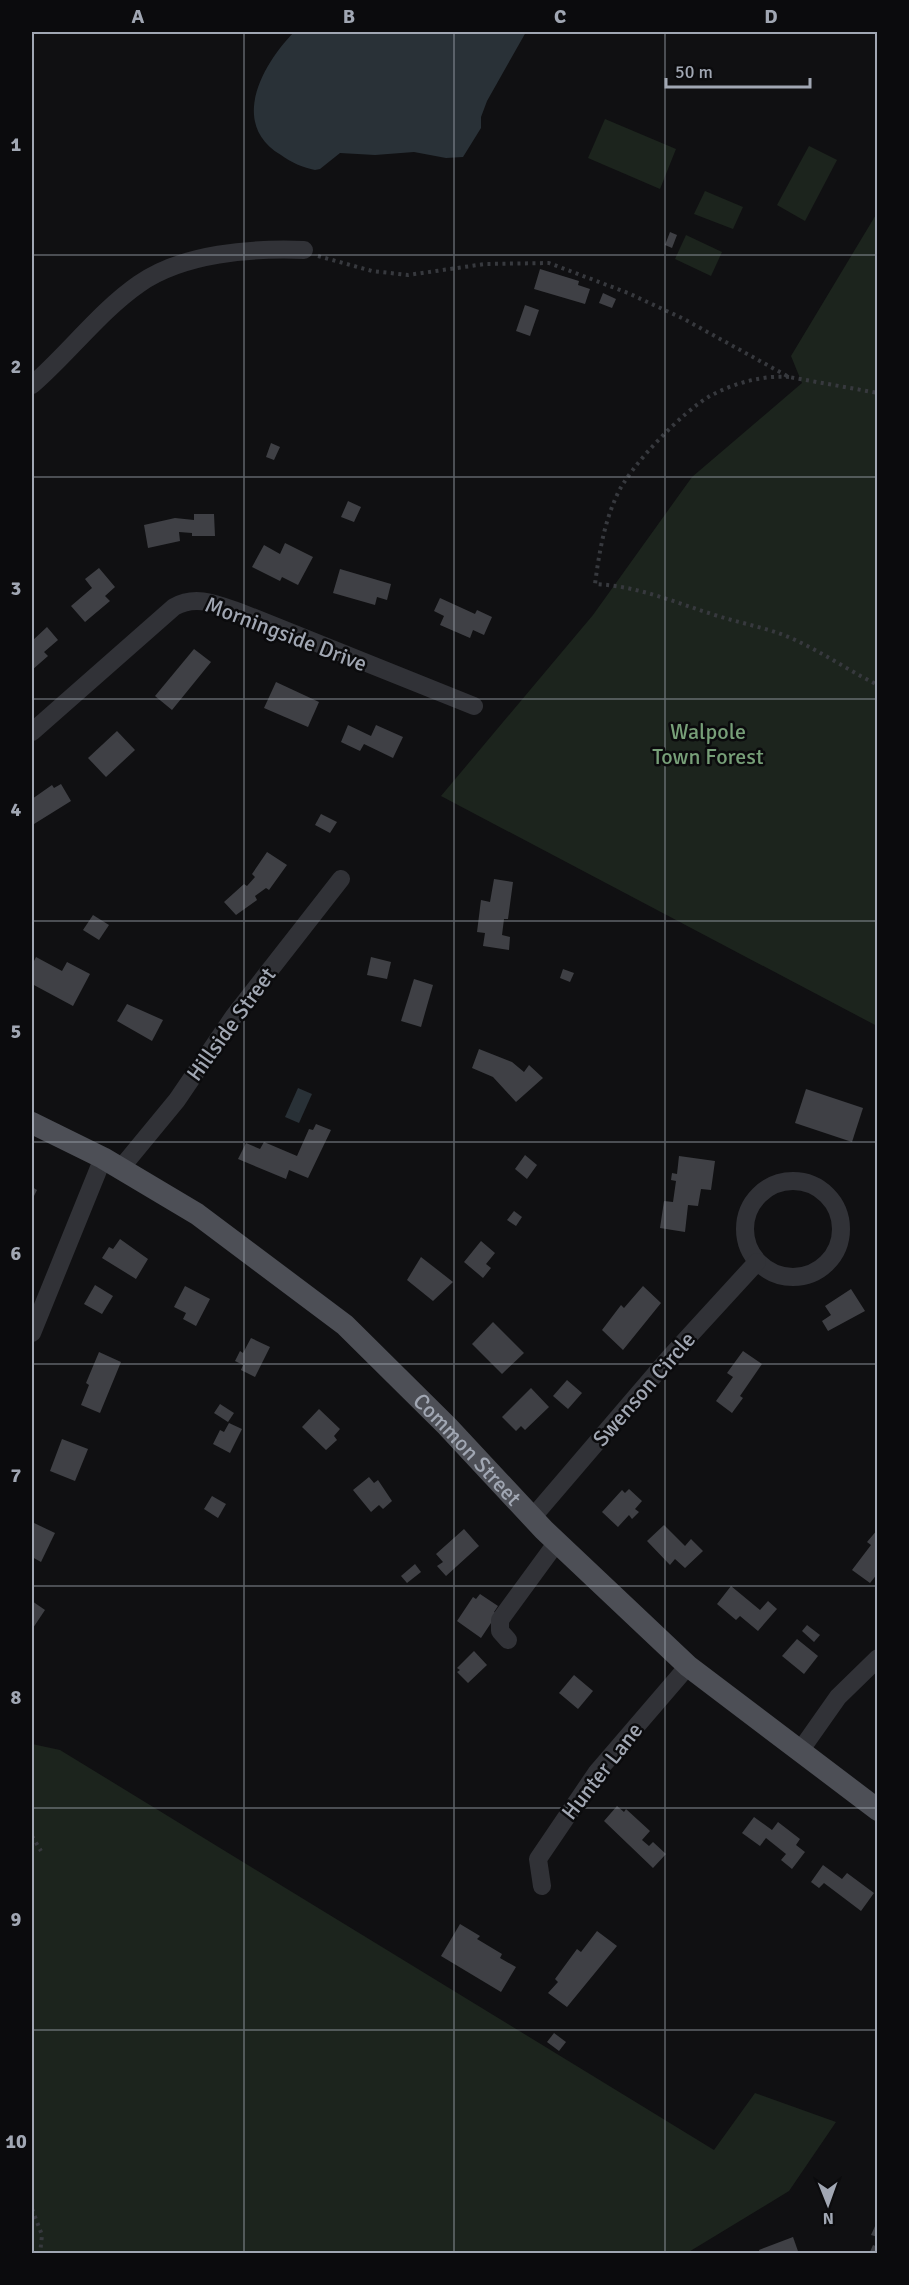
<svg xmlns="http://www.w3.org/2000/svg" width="909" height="2285" font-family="Signika,sans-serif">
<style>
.green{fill:#1c241d}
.water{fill:#293137}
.building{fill:#3f4045}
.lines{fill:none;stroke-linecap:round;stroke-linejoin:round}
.path{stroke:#37393e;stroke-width:4;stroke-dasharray:3 4.5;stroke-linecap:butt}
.minor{stroke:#313237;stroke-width:18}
.major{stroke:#4d4f56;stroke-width:22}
.grid{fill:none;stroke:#a1a7b3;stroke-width:1.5;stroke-opacity:0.55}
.labels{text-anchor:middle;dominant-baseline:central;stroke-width:5;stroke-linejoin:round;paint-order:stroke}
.street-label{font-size:22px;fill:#a1a7b3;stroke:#0b0b0d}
.park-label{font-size:22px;fill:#779f78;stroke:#0b0b0d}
.neatline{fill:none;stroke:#a1a7b3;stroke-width:2}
.grid-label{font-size:20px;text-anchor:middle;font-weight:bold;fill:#a1a7b3}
</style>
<rect width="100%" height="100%" fill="#101012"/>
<!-- green -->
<g class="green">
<path d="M605 119 676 149 660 189 588 158Z"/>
<path d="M809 146 837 160 805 221 777 205Z"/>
<path d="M705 191 743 207 733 229 694 214Z"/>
<path d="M877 213V1026L441 796 593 615 692 477 802 383 791 356Z"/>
<path d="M686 235 722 252 711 276 675 259Z"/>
<path d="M32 1744 60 1750 714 2150 755 2093 836 2122 789 2191 687 2253H32Z"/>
</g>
<!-- water -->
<g class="water">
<path d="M294 32H526L487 101 481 117V128L463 157 446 158 414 152 375 155 340 153 320 169 315 170C304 168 290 162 281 155 229 124 262 65 294 32Z"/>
<path d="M298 1088 312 1094 299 1123 285 1117Z"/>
</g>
<!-- building -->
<g class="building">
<path d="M670 232 677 235 672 248 665 245Z"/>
<path d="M540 269 579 281 578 285 590 289 585 304 534 289Z"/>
<path d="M603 293 616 299 612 308 599 303Z"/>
<path d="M525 305 539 310 530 336 516 331Z"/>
<path d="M271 443 280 447 274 460 266 457Z"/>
<path d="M348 501 361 507 354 522 341 517Z"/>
<path d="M194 514H214L215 536H192V533L179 532 180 541 148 548 144 525 175 518 194 520Z"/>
<path d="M285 543 313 557 298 585 282 577 280 581 252 567 264 545 280 554Z"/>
<path d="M99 568 115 587 105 596 110 601 85 622 71 606 92 588 85 579Z"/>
<path d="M340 569 391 584 387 600 377 597 375 605 333 593Z"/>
<path d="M440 598 475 614 477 610 492 617 484 635 473 630 470 638 440 625 444 616 434 611Z"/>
<path d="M47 627 58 640 44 652 48 656 32 670V641Z"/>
<path d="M194 649 211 662 172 710 155 696Z"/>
<path d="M276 682 319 702 308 727 264 708Z"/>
<path d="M348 725 371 736 376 725 403 737 393 758 364 744 360 751 341 742Z"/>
<path d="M117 731 135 750 106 777 88 758Z"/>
<path d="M61 784 71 801 34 824 32 820V799L52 785 54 788Z"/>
<path d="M321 814 337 822 330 833 315 825Z"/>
<path d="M267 852 287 865 269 890 266 888 255 896 257 900 236 915 224 902 244 884 247 886 255 877 252 874Z"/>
<path d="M494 879 513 882 508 919H504L502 935 510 937 509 950 483 946 485 933 477 932 481 900 490 902Z"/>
<path d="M93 915 109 925 99 940 83 930Z"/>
<path d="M36 957 62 971 67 962 90 974 73 1006 32 984V965Z"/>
<path d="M371 957 391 962 387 979 367 975Z"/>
<path d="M563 969 574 973 570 982 560 978Z"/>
<path d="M414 979 433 985 421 1027 401 1021Z"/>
<path d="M127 1004 163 1020 152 1041 117 1021Z"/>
<path d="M479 1049 512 1062 524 1072 529 1065 543 1078 516 1102 493 1077 472 1068Z"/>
<path d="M806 1089 863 1108 852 1142 795 1123Z"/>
<path d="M316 1124 331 1130 308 1178 289 1170 286 1179 238 1159 246 1143 260 1149 264 1142 297 1156 309 1129 313 1130Z"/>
<path d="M525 1155 537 1165 527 1179 515 1169Z"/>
<path d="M679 1156 715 1161 711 1190 701 1189 698 1206 688 1205 685 1232 660 1228 664 1201 673 1202 676 1181 671 1180 672 1173 677 1174Z"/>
<path d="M32 1187 37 1190 32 1200Z"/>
<path d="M514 1211 522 1217 516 1226 507 1220Z"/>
<path d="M120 1239 148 1259 136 1279 102 1258 109 1247 113 1249Z"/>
<path d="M481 1241 495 1253 486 1264 491 1268 483 1278 464 1262Z"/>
<path d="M421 1257 453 1282 433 1301 407 1280Z"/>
<path d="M95 1285 113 1296 102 1314 84 1304Z"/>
<path d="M185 1286 210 1299 196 1326 183 1319 186 1313 174 1307Z"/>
<path d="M643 1286 661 1303 623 1350 602 1330 621 1305 624 1308Z"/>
<path d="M851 1289 865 1311 828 1331 822 1321 831 1315 825 1306Z"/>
<path d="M493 1322 524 1353 502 1374 472 1344Z"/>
<path d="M251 1338 270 1347 255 1377 241 1370 243 1365 235 1361 240 1351 243 1353Z"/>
<path d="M743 1351 762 1364 740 1396 743 1398 732 1413 716 1401 733 1377 727 1373Z"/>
<path d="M99 1352 121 1362 100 1413 81 1405 89 1385 86 1383Z"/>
<path d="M567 1380 582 1393 568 1409 553 1396Z"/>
<path d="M531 1388 549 1407 525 1430 521 1426 516 1431 502 1417Z"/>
<path d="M220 1404 234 1413 228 1422 214 1413Z"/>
<path d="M319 1409 340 1429 334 1436 337 1440 326 1450 302 1427Z"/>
<path d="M229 1423 242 1429 230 1453 213 1444 220 1430 224 1432Z"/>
<path d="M62 1439 88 1449 75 1481 50 1471Z"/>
<path d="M369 1477 374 1483 378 1480 392 1501 383 1509 379 1505 371 1512 353 1490Z"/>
<path d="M629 1489 642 1501 635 1509 639 1512 632 1519 629 1515 618 1527 602 1512 622 1490 625 1493Z"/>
<path d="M212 1496 226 1504 218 1518 204 1509Z"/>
<path d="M34 1523 55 1533 41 1562 32 1557Z"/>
<path d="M664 1525 685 1546 691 1539 703 1551 685 1568 675 1559 670 1565 647 1541Z"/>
<path d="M464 1529 479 1546 446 1576 437 1566 443 1562 436 1554Z"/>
<path d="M878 1529V1573L870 1583 852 1570 871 1545 867 1542Z"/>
<path d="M415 1564 421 1572 407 1583 401 1576Z"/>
<path d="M731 1586 760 1610 768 1601 777 1609 758 1631 740 1616 736 1620 717 1604Z"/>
<path d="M480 1594 498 1606 494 1612 497 1614 481 1638 457 1621 473 1597 476 1599Z"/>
<path d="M32 1601 45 1610 33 1628 32 1627Z"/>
<path d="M807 1625 820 1635 814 1642 802 1631Z"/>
<path d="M797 1639 818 1656 804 1674 782 1656Z"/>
<path d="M474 1651 487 1665 468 1683 457 1672 460 1670 457 1668Z"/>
<path d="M574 1675 593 1691 578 1709 559 1693Z"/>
<path d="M617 1806 624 1812 626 1809 650 1831 642 1840 649 1846 653 1842 666 1854 653 1868 604 1821Z"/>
<path d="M754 1817 772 1830 778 1822 800 1839 796 1845 805 1852 792 1869 781 1860 786 1854 766 1838 760 1846 742 1833Z"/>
<path d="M823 1865 842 1879 847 1873 874 1893 861 1911 824 1883 819 1888 811 1882Z"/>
<path d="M460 1924 480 1936 477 1939 502 1954 500 1958 516 1967 501 1992 441 1956Z"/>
<path d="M597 1931 617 1946 567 2007 548 1993 558 1982 555 1979 577 1949 581 1952Z"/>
<path d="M554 2033 566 2042 559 2051 547 2042Z"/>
<path d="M876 2224 878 2225V2237L871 2235Z"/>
<path d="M793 2237 799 2254H760L759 2250Z"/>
<path d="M873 2245 878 2247V2254H869Z"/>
</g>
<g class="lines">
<!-- path -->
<g class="path">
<path d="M318 256 372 271 408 275 485 264 549 263 628 293 684 319 789 377 878 393"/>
<path d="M789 377C763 375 734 383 710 396 682 412 630 466 617 495 604 523 599 554 595 584 639 586 676 603 718 616 743 624 769 628 793 639 822 652 849 671 878 685"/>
<path d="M32 1836 41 1851"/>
<path d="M32 2209 42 2235 40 2254"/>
</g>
<!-- minor -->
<g class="minor">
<path d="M32 385C68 354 100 311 139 284 183 253 252 248 304 250"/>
<path d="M32 732 174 607C197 594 218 605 242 613L474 706"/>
<path d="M121 1168 177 1100 234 1016 341 879"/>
<circle cx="793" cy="1229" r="48"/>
<path d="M32 1333 103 1158"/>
<path d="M532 1518 669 1358 757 1262"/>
<path d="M508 1640 500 1631V1620L557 1542"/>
<path d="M800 1751 838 1697 878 1658"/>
<path d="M542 1886 538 1859 597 1772 688 1666"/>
</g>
<!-- major -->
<path class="major" id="s1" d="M32 1123 103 1158 197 1214 345 1325 447 1426 544 1530 688 1666 878 1810"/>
</g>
<!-- grid -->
<path class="grid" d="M244 32V2254M454 32V2254M665 32V2254M32 255H878M32 477H878M32 699H878M32 921H878M32 1142H878M32 1364H878M32 1586H878M32 1808H878M32 2030H878"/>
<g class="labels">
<!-- street labels -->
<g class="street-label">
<text transform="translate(286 634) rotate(21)">Morningside Drive</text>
<text transform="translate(231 1024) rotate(-54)">Hillside Street</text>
<text transform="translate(644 1389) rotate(-49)">Swenson Circle</text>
<text stroke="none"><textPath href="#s1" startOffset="548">Common Street</textPath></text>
<text transform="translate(602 1771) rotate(-52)">Hunter Lane</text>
</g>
<!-- park labels -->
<g class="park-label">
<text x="708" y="731">Walpole<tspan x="708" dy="25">Town Forest</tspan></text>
</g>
</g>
<!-- border -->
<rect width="909" height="2285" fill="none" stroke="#0b0b0d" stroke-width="66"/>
<!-- north arrow -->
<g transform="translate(828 2204) rotate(179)" stroke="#0b0b0d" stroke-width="4.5" paint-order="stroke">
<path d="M0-4.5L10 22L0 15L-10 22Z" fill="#a1a7b3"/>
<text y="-9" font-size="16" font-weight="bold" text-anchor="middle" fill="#a1a7b3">N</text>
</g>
<!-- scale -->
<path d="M666 78v9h144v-9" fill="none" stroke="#a1a7b3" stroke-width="3"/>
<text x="675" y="78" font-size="18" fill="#a1a7b3" stroke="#0b0b0d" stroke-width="4.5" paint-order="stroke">50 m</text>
<rect x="33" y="33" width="843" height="2219" class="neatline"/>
<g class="grid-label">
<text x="138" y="23">A</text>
<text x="349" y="23">B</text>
<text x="560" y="23">C</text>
<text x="771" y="23">D</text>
<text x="16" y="151">1</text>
<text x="16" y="373">2</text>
<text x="16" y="595">3</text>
<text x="16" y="816">4</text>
<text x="16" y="1038">5</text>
<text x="16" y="1260">6</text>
<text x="16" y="1482">7</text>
<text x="16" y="1704">8</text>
<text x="16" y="1926">9</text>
<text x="16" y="2148">10</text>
</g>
</svg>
